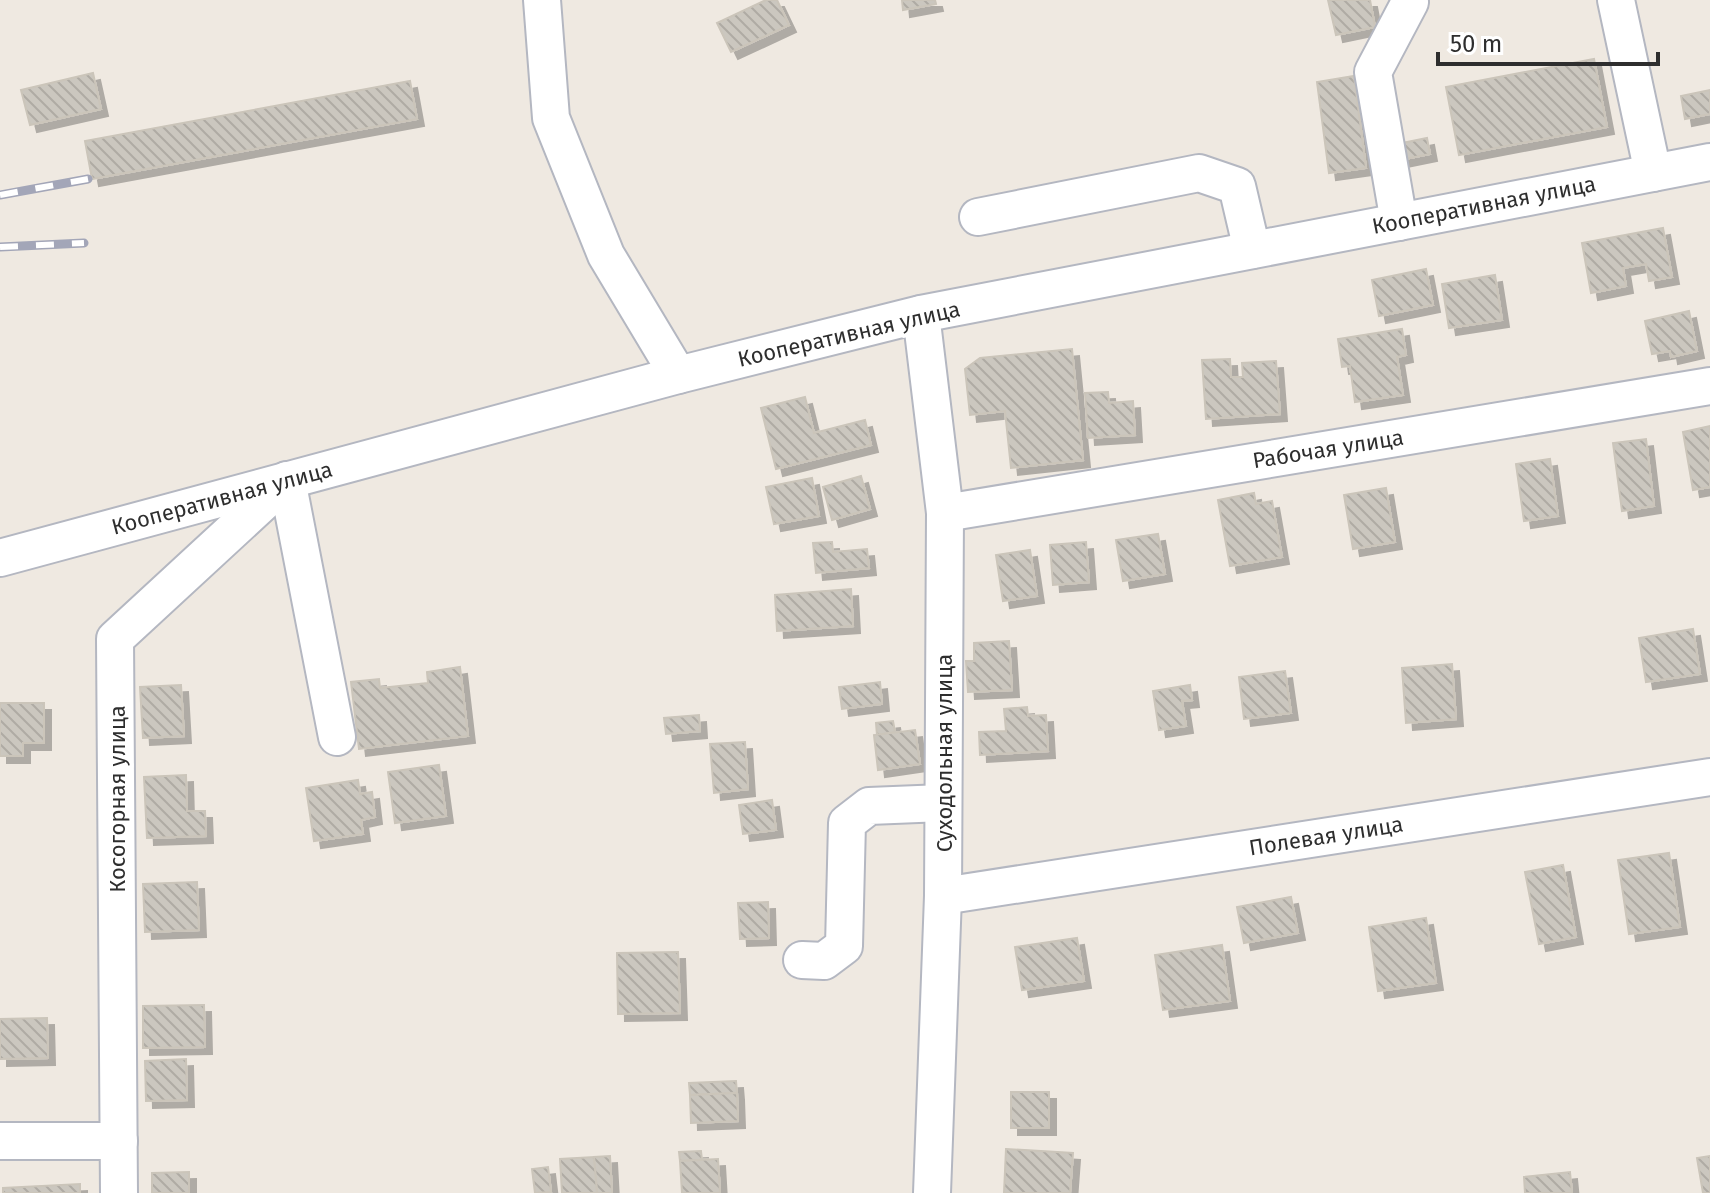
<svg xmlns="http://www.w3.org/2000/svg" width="1710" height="1193" font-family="'Fira Sans',sans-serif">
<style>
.building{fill:url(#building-back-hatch);stroke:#cbc5ba;stroke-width:2;filter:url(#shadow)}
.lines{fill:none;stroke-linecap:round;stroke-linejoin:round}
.minor-casing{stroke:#b4b7c1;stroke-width:40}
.minor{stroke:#fff;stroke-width:36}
.rail-casing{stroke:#a3a6b8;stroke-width:9}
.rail{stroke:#fff;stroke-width:6;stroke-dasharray:18;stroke-linecap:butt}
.labels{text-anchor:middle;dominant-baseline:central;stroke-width:8;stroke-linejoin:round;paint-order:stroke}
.street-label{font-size:22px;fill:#2e2e2e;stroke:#fff}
</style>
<defs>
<pattern id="building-back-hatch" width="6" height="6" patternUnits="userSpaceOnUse" patternTransform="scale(2)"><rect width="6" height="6" fill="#cbc7bf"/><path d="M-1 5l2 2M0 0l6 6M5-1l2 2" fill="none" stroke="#afaba4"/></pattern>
<filter id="shadow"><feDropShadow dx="7" dy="7" stdDeviation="0" flood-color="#0004"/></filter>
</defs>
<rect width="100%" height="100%" fill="#efe9e1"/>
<!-- building -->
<g class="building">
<path d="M766 0H777L789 25 731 52 717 23Z"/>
<path d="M902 0H935L936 4 903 10Z"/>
<path d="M1328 0H1370L1375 27 1336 35Z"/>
<path d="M1594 59 1607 127 1459 155 1446 87Z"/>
<path d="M93 73 101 109 30 125 21 90Z"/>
<path d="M1354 76 1366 168 1329 173 1317 82Z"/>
<path d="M410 81 417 119 92 179 85 141Z"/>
<path d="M1710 90V114L1685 119 1681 96Z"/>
<path d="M1427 138 1430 154 1400 160 1397 144Z"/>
<path d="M1663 228 1672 277 1649 281 1646 264 1623 268 1626 286 1591 293 1582 243Z"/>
<path d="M1426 269 1433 305 1379 316 1372 280Z"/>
<path d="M1495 275 1502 320 1449 328 1442 284Z"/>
<path d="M1689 311 1697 351 1671 357 1670 351 1652 354 1645 321Z"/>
<path d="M1402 329 1406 355 1397 357 1403 395 1355 402 1350 366 1342 367 1338 339Z"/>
<path d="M1072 349 1083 460 1011 468 1005 411 970 415 965 369 980 358Z"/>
<path d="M1230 359 1231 377H1243L1242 363 1276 361 1280 414 1206 419 1202 360Z"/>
<path d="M1108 392 1109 403 1133 401 1135 435 1088 438 1085 393Z"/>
<path d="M805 397 814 433 865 420 871 445 776 469 761 408Z"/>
<path d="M1710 426V487L1693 490 1683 432Z"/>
<path d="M1646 439 1654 506 1622 511 1613 443Z"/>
<path d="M1550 459 1558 516 1524 521 1516 464Z"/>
<path d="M861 476 870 509 832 520 823 487Z"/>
<path d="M812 478 819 516 774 524 766 487Z"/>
<path d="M1386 488 1395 542 1353 549 1344 495Z"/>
<path d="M1254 493 1256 504 1272 501 1282 557 1230 566 1218 500Z"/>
<path d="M1158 534 1165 574 1123 581 1116 540Z"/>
<path d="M832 542 833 552 867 549 869 568 816 573 813 543Z"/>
<path d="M1086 542 1089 582 1053 585 1050 545Z"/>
<path d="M1030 550 1037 596 1003 601 996 555Z"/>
<path d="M851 589 853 626 777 631 775 595Z"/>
<path d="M1693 629 1700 674 1646 682 1639 638Z"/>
<path d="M1009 641 1012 690 968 692 966 661H974V643Z"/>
<path d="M1452 664 1456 719 1406 723 1402 668Z"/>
<path d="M460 667 468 736 359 749 351 682 379 679 380 688 428 683 427 672Z"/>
<path d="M1285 671 1291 713 1244 719 1239 677Z"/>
<path d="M880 682 882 704 842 709 839 687Z"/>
<path d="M181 685 184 736 143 738 140 687Z"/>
<path d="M1190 685 1192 700 1182 701 1186 726 1159 730 1153 691Z"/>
<path d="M0 703H44V743H23V756H0Z"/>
<path d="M1027 707 1028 716 1046 715 1048 751 980 755 979 732 1006 731 1004 709Z"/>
<path d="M699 715 700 731 666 734 664 718Z"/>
<path d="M893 721 895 732 877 735 876 723Z"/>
<path d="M915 730 920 764 878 770 874 735Z"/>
<path d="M745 742 748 789 714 793 710 744Z"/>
<path d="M439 765 446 816 395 823 388 772Z"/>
<path d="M186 775 187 811H205L206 836 147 838 144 777Z"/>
<path d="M358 780 360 794 372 792 375 817 361 820 363 834 314 841 306 788Z"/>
<path d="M772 800 776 830 743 834 739 805Z"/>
<path d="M1669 853 1680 927 1629 934 1618 860Z"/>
<path d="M1563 865 1576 937 1539 944 1525 872Z"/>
<path d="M197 882 199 930 145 932 143 884Z"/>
<path d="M1291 897 1298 933 1244 943 1237 907Z"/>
<path d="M768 902 769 938 740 939 738 903Z"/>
<path d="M1426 918 1436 983 1378 991 1369 927Z"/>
<path d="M1077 938 1084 981 1022 990 1015 947Z"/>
<path d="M1222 945 1230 1001 1163 1010 1155 955Z"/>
<path d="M678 952 680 1013 618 1014 617 953Z"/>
<path d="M204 1005 205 1047 143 1048V1006Z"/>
<path d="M47 1018 48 1058 0 1059V1019Z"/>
<path d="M186 1059 187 1100 146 1101 145 1061Z"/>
<path d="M736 1081 737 1093 690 1095 689 1083Z"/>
<rect x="1011" y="1092" width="38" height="36"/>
<path d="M737 1093 738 1121 691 1123 690 1095Z"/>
<path d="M1006 1149 1073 1153 1070 1193H1004Z"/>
<path d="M701 1151 702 1160 680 1161 679 1152Z"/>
<path d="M610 1156 612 1193H597L594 1157Z"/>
<path d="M1710 1156V1193H1703L1697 1158Z"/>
<path d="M594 1157 597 1193H562L560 1159Z"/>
<path d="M718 1159 720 1193H682L680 1161Z"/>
<path d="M548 1167 551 1192 535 1193 532 1169Z"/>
<path d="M189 1172V1193H152V1173Z"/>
<path d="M1570 1172 1572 1193H1525L1524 1177Z"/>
<path d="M80 1184V1193H3V1188Z"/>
</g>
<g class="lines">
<!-- minor casing -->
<g class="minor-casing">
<g id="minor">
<path d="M542 0 551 118 606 255 678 375"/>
<path d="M1616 0 1653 173"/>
<path d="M978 217 1199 173 1237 186 1252 250"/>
<path d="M1399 222 1373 72 1410 2"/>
<path d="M921 314 945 513 943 896 932 1193"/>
<path d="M287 480 337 737"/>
<path d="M945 513 1710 386"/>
<path d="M0 558 678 375 921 314 1710 162"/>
<path d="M943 896 1710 777"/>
<path d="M802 960 824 961 844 946 847 823 869 806 943 803"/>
<path d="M0 1141H119"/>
<path d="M119 1193 115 639 283 484"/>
</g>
</g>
<!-- minor -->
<use href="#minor" class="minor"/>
<!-- rail casing -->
<g class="rail-casing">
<g id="rail">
<path d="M0 195 88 179"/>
<path d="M0 247 84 243"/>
</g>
</g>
<!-- rail -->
<use href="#rail" class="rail"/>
</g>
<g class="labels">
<!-- street labels -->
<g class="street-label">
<text transform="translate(1484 205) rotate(-11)">Кооперативная улица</text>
<text transform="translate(849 334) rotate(-13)">Кооперативная улица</text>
<text transform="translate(1328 449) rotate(-9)">Рабочая улица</text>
<text transform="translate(222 498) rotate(-15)">Кооперативная улица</text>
<text transform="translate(944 753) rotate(-90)">Суходольная улица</text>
<text transform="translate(117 799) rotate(-90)">Косогорная улица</text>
<text transform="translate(1326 836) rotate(-9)">Полевая улица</text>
</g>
</g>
<!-- scale -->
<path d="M1438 52v12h220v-12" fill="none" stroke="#2e2e2e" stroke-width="4"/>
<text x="1450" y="52" font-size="24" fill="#2e2e2e" stroke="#ffffff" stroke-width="6" paint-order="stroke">50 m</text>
</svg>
